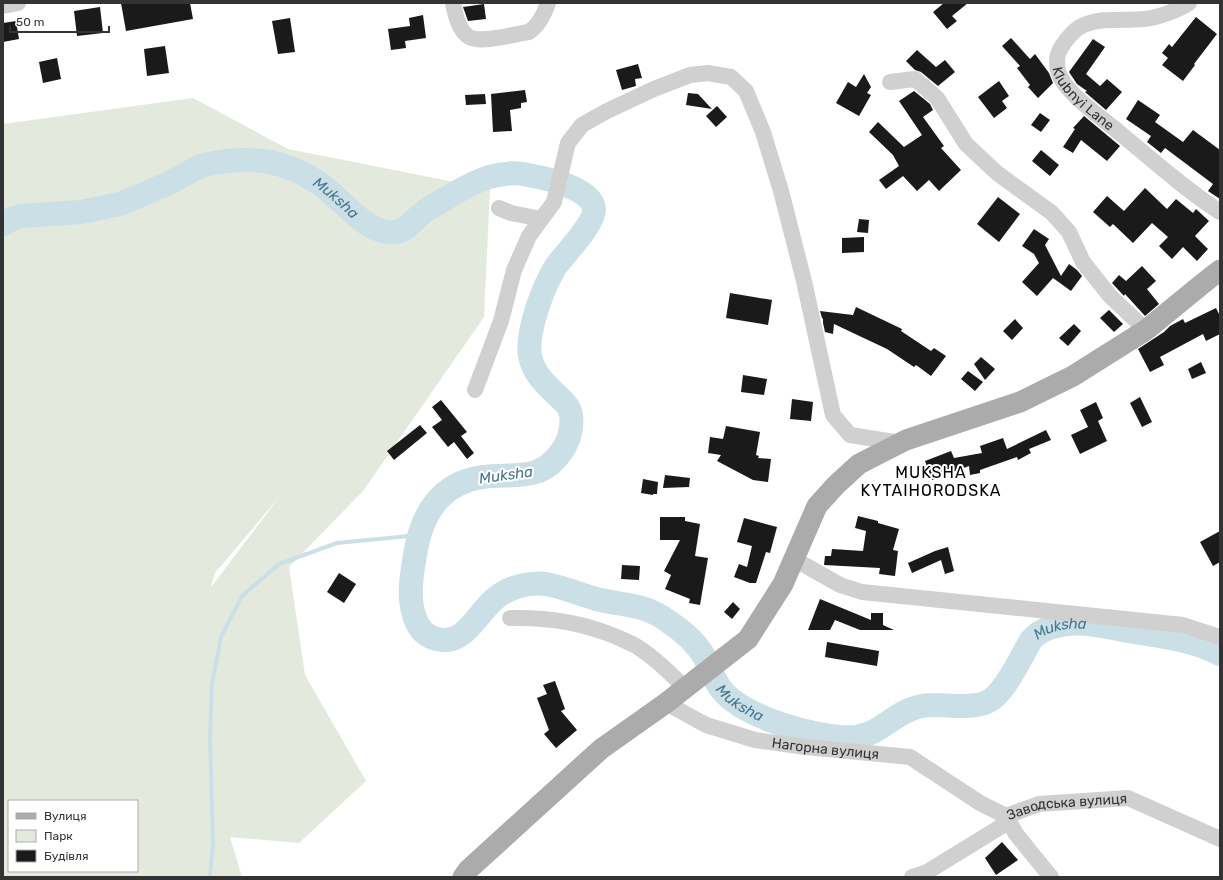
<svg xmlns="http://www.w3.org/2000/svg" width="1223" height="880" font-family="Rubik,sans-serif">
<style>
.green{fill:#e3e9dd;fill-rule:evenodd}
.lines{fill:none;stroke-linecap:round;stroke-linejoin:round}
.stream{stroke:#cbdfe7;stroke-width:4}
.river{stroke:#cbdfe7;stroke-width:24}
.building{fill:#1a1a1a}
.minor{stroke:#d0d0d0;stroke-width:16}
.major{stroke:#ababab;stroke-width:21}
.labels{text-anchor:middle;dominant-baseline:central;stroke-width:4;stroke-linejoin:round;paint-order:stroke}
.street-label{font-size:14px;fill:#333;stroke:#fff}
.water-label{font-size:15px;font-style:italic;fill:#467790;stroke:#fff}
.quarter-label{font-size:16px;letter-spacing:1px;fill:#000;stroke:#fff}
</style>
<rect width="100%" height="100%" fill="#fff"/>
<!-- green -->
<path class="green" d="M193 98 288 149 490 189 484 317 363 491 289 567 305 675 366 781 299 843 230 837 242 877H3V124ZM280 496 212 586H211L215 573ZM9 801H137V871H9Z"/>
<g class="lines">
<!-- stream -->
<path class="stream" d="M210 877 213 843 210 736 212 684 221 637 242 596 279 564 337 543 419 535"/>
<!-- river -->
<path class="river" id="s1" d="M3 224 12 219 21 216 81 212 120 204 165 185 195 169 204 165C258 153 299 162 339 200 354 213 369 231 389 232 406 234 413 220 425 211 434 205 445 199 455 193 478 180 500 169 528 175 545 178 592 188 594 209 595 223 565 254 556 266 543 287 526 332 530 356 534 375 547 386 560 398 563 401 569 407 570 411 573 419 571 429 569 437 567 442 565 448 561 452 541 482 513 473 483 477 439 483 421 516 415 555 411 578 407 602 417 623 421 631 428 637 437 639 465 647 478 611 497 597 510 587 529 582 546 584 563 587 579 594 596 599 624 606 644 603 669 622 684 632 696 642 705 658 710 669 714 680 721 689 743 718 821 740 856 737 881 734 895 712 918 707 932 703 947 706 961 706 969 706 979 706 987 702 1004 695 1021 657 1031 640 1041 629 1053 626 1067 624 1087 622 1108 627 1128 631 1159 636 1191 639 1220 654"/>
</g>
<!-- building -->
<g class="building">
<path d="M121 3H190L193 19 126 31Z"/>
<path d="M944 3H968L952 16 957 21 947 29 933 12Z"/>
<path d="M484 4 486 19 468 21 463 7Z"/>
<path d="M100 7 103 33 77 36 74 11Z"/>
<path d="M423 15 426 38 405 41 406 48 391 50 388 29 410 26 409 18Z"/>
<path d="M1196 17 1217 34 1194 64 1195 65 1183 81 1162 65 1168 58 1162 53 1169 44 1172 47Z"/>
<path d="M290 18 295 52 278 54 272 21Z"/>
<path d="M16 21 19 39 3 42V23Z"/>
<path d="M1011 38 1030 59 1035 54 1049 73 1053 83 1038 98 1028 87 1030 85 1017 68 1020 66 1002 46Z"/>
<path d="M1093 39 1105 47 1086 74 1100 86 1107 79 1122 92 1106 110 1085 92 1087 91 1077 84 1069 72Z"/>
<path d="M165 46 169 73 147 76 144 49Z"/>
<path d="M917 50 936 67 945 60 955 72 938 86 921 72 915 70 906 61Z"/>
<path d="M57 58 61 79 43 83 39 62Z"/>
<path d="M638 64 642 78 635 79 636 86 622 90 616 70Z"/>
<path d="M864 74 871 87 867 93 871 95 859 116 836 103 848 82 856 87Z"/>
<path d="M999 81 1009 96 1002 101 1007 108 994 118 978 97Z"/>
<path d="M525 90 527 102 521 103V108L510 110 512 131 493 132 491 94Z"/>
<path d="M914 91 930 104 933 110 923 117 944 146 941 148 961 170 939 191 929 180 917 191 903 176 886 189 879 180 899 166 893 155 869 132 878 122 904 147 922 135 899 101Z"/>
<path d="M688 93 698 94 712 109 686 105Z"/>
<path d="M485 94 486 104 466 105 465 95Z"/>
<path d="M1138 100 1160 115 1155 122 1183 142 1193 130 1220 150V199L1208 191 1213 184 1165 148 1161 153 1147 142 1151 136 1126 119Z"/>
<path d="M717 106 727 117 716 127 706 116Z"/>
<path d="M1040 113 1050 120 1041 132 1031 125Z"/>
<path d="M1084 116 1120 146 1107 161 1081 140 1073 153 1063 147 1075 129 1073 128Z"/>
<path d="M1041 150 1059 165 1050 176 1032 161Z"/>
<path d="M1145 188 1167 209 1176 199 1193 213 1196 209 1209 221 1195 236 1208 249 1197 261 1183 247 1172 259 1159 246 1168 237 1152 223 1133 243 1113 224 1110 227 1093 212 1107 196 1124 211Z"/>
<path d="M998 197 1020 214 999 242 977 224Z"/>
<path d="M859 219 869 220 868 233 857 232Z"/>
<path d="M1034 229 1049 239 1045 245 1061 276 1069 264 1077 270 1082 276 1071 291 1053 278 1037 296 1022 282 1039 263 1034 254 1022 246Z"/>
<path d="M864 237V252L842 253V238Z"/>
<path d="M1142 266 1156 281 1147 289 1159 304 1145 316 1125 294 1124 296 1112 283 1119 275 1126 281Z"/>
<path d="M730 293 772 300 768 325 726 318Z"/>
<path d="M856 307 902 329 901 331 931 351 934 348 946 356 931 376 916 365 914 367 887 349 834 324 833 334 825 332 823 323V319L822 318 820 311 853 315Z"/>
<path d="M1216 308 1220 316V334L1206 341 1203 334 1160 357 1164 365 1150 372 1138 349 1164 332 1170 326 1183 319 1185 323Z"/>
<path d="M1109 310 1123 324 1114 332 1100 318Z"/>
<path d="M1015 319 1023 328 1012 340 1003 331Z"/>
<path d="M1074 324 1081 331 1068 346 1059 338Z"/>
<path d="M981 357 995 369 985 380 974 364Z"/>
<path d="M1201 362 1206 373 1192 379 1188 369Z"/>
<path d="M968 371 983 382 975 391 961 379Z"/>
<path d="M743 375 767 379 764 395 741 392Z"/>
<path d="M1140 397 1152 422 1142 427 1130 403Z"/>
<path d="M792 399 813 402 811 421 790 419Z"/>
<path d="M441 400 467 432 461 436 474 453 467 459 454 442 448 447 432 427 442 420 432 407Z"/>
<path d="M1096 402 1103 418 1098 421 1107 441 1080 454 1071 435 1088 427 1080 410Z"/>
<path d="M420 425 427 433 394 460 387 451Z"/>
<path d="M726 426 760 432 756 455 759 456 758 458 771 459 768 482 753 480 717 461 721 455 708 453 710 437 723 439Z"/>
<path d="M1046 430 1051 440 1029 449 1031 453 1018 460 1017 457 980 470V473L970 475 969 466 932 480 925 461 951 451 954 458 982 453 980 446 1003 438 1007 449Z"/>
<path d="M665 475 690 478 689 487 663 488Z"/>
<path d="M643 479 658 482 657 494H653V495L641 493Z"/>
<path d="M858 516 878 521V523L899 529 893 550 898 551 895 576 879 574 880 568 824 565 825 556H831L832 549 863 551 866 531 855 528Z"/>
<path d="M660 517H685V521L700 524 695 556 708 558 700 605 689 603 690 599 665 589 671 575 664 571 680 540H660Z"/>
<path d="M744 518 777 527 770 553 766 552 756 583H750L734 577 739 564 747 567 752 546 737 542Z"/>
<path d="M1220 531V562L1213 566 1200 542Z"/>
<path d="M948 547 954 571 945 574 941 560 912 573 908 563 935 551Z"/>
<path d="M622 565 640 566 639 580 621 579Z"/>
<path d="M339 573 356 584 344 603 327 592Z"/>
<path d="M820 599 871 620V613H883V625L894 630H860L835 620 830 630H808Z"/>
<path d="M733 602 740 609 732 619 724 612Z"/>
<path d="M827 642 879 651 877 666 825 657Z"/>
<path d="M555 681 565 709 561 711 577 730 556 748 544 734 549 730 537 698 547 694 543 685Z"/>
<path d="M1002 842 1018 860 996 875 985 858Z"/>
</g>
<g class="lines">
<!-- minor -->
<g class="minor">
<path d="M453 3C455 14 459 31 469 37 482 44 514 34 529 32 539 25 544 15 548 3"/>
<path id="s2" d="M1189 3C1179 10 1157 18 1144 19 1124 21 1103 17 1084 25 1073 29 1058 48 1057 59 1057 63 1058 71 1059 74 1067 94 1099 116 1115 129 1149 157 1183 188 1220 212"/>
<path d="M3 6 18 3"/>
<path d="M890 82 915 79 937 98 966 144 997 173 1052 213 1069 232 1083 262 1110 296 1146 330"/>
<path d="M499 208 511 213 541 219"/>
<path d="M475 390 501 321 514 270 529 236 554 202 568 143 582 125 607 111 654 89 690 75 708 73 731 77 746 91 763 132 781 191 804 281 833 415 850 435 901 443"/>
<path d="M794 559 840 585 862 592 1183 625 1220 637"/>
<path d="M510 618C547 617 582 622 617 637 623 640 631 643 636 646 655 658 670 673 685 688"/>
<path id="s3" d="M666 703 706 725 755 740 806 747 910 757 980 803 1006 816 1039 804 1128 798 1220 839"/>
<path d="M1006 816 1016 834 1051 877"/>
<path d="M912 877 927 872 1010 821"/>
</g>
<!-- major -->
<path class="major" d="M463 877 468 870 601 749 666 703 748 639 783 584 817 506 836 485 859 464 906 440 1020 402 1073 376 1146 330 1201 285 1220 270"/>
</g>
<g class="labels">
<!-- street labels -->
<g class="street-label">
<text stroke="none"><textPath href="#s2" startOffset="203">Klubnyi Lane</textPath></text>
<text stroke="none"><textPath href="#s3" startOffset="168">Нагорна вулиця</textPath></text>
<text stroke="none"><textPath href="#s3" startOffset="428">Заводська вулиця</textPath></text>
</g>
<!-- water labels -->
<g class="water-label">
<text stroke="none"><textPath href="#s1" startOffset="355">Muksha</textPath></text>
<text transform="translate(506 475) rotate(-8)">Muksha</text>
<text stroke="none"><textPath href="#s1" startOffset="1964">Muksha</textPath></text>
<text stroke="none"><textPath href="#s1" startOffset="1592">Muksha</textPath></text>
</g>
<!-- quarter labels -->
<g class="quarter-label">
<text x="931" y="472">MUKSHA<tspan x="931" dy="18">KYTAIHORODSKA</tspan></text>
</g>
</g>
<!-- border -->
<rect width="1223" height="880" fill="none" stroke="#333333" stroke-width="8"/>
<!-- legend -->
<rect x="8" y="800" width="130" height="72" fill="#ffffff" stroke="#adadad"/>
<rect x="16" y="813" width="20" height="6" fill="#ababab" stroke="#adadad"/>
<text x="44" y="820" font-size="12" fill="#333333">Вулиця</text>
<rect x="16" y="830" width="20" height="12" fill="#e3e9dd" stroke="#adadad"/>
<text x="44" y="840" font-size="12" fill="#333333">Парк</text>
<rect x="16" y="850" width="20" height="12" fill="#1a1a1a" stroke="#adadad"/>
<text x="44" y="860" font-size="12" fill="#333333">Будівля</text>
<!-- scale -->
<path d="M10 26v6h99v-6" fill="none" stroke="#333333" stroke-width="2"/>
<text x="16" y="26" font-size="12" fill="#333333" stroke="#ffffff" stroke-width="3" paint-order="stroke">50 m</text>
</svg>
